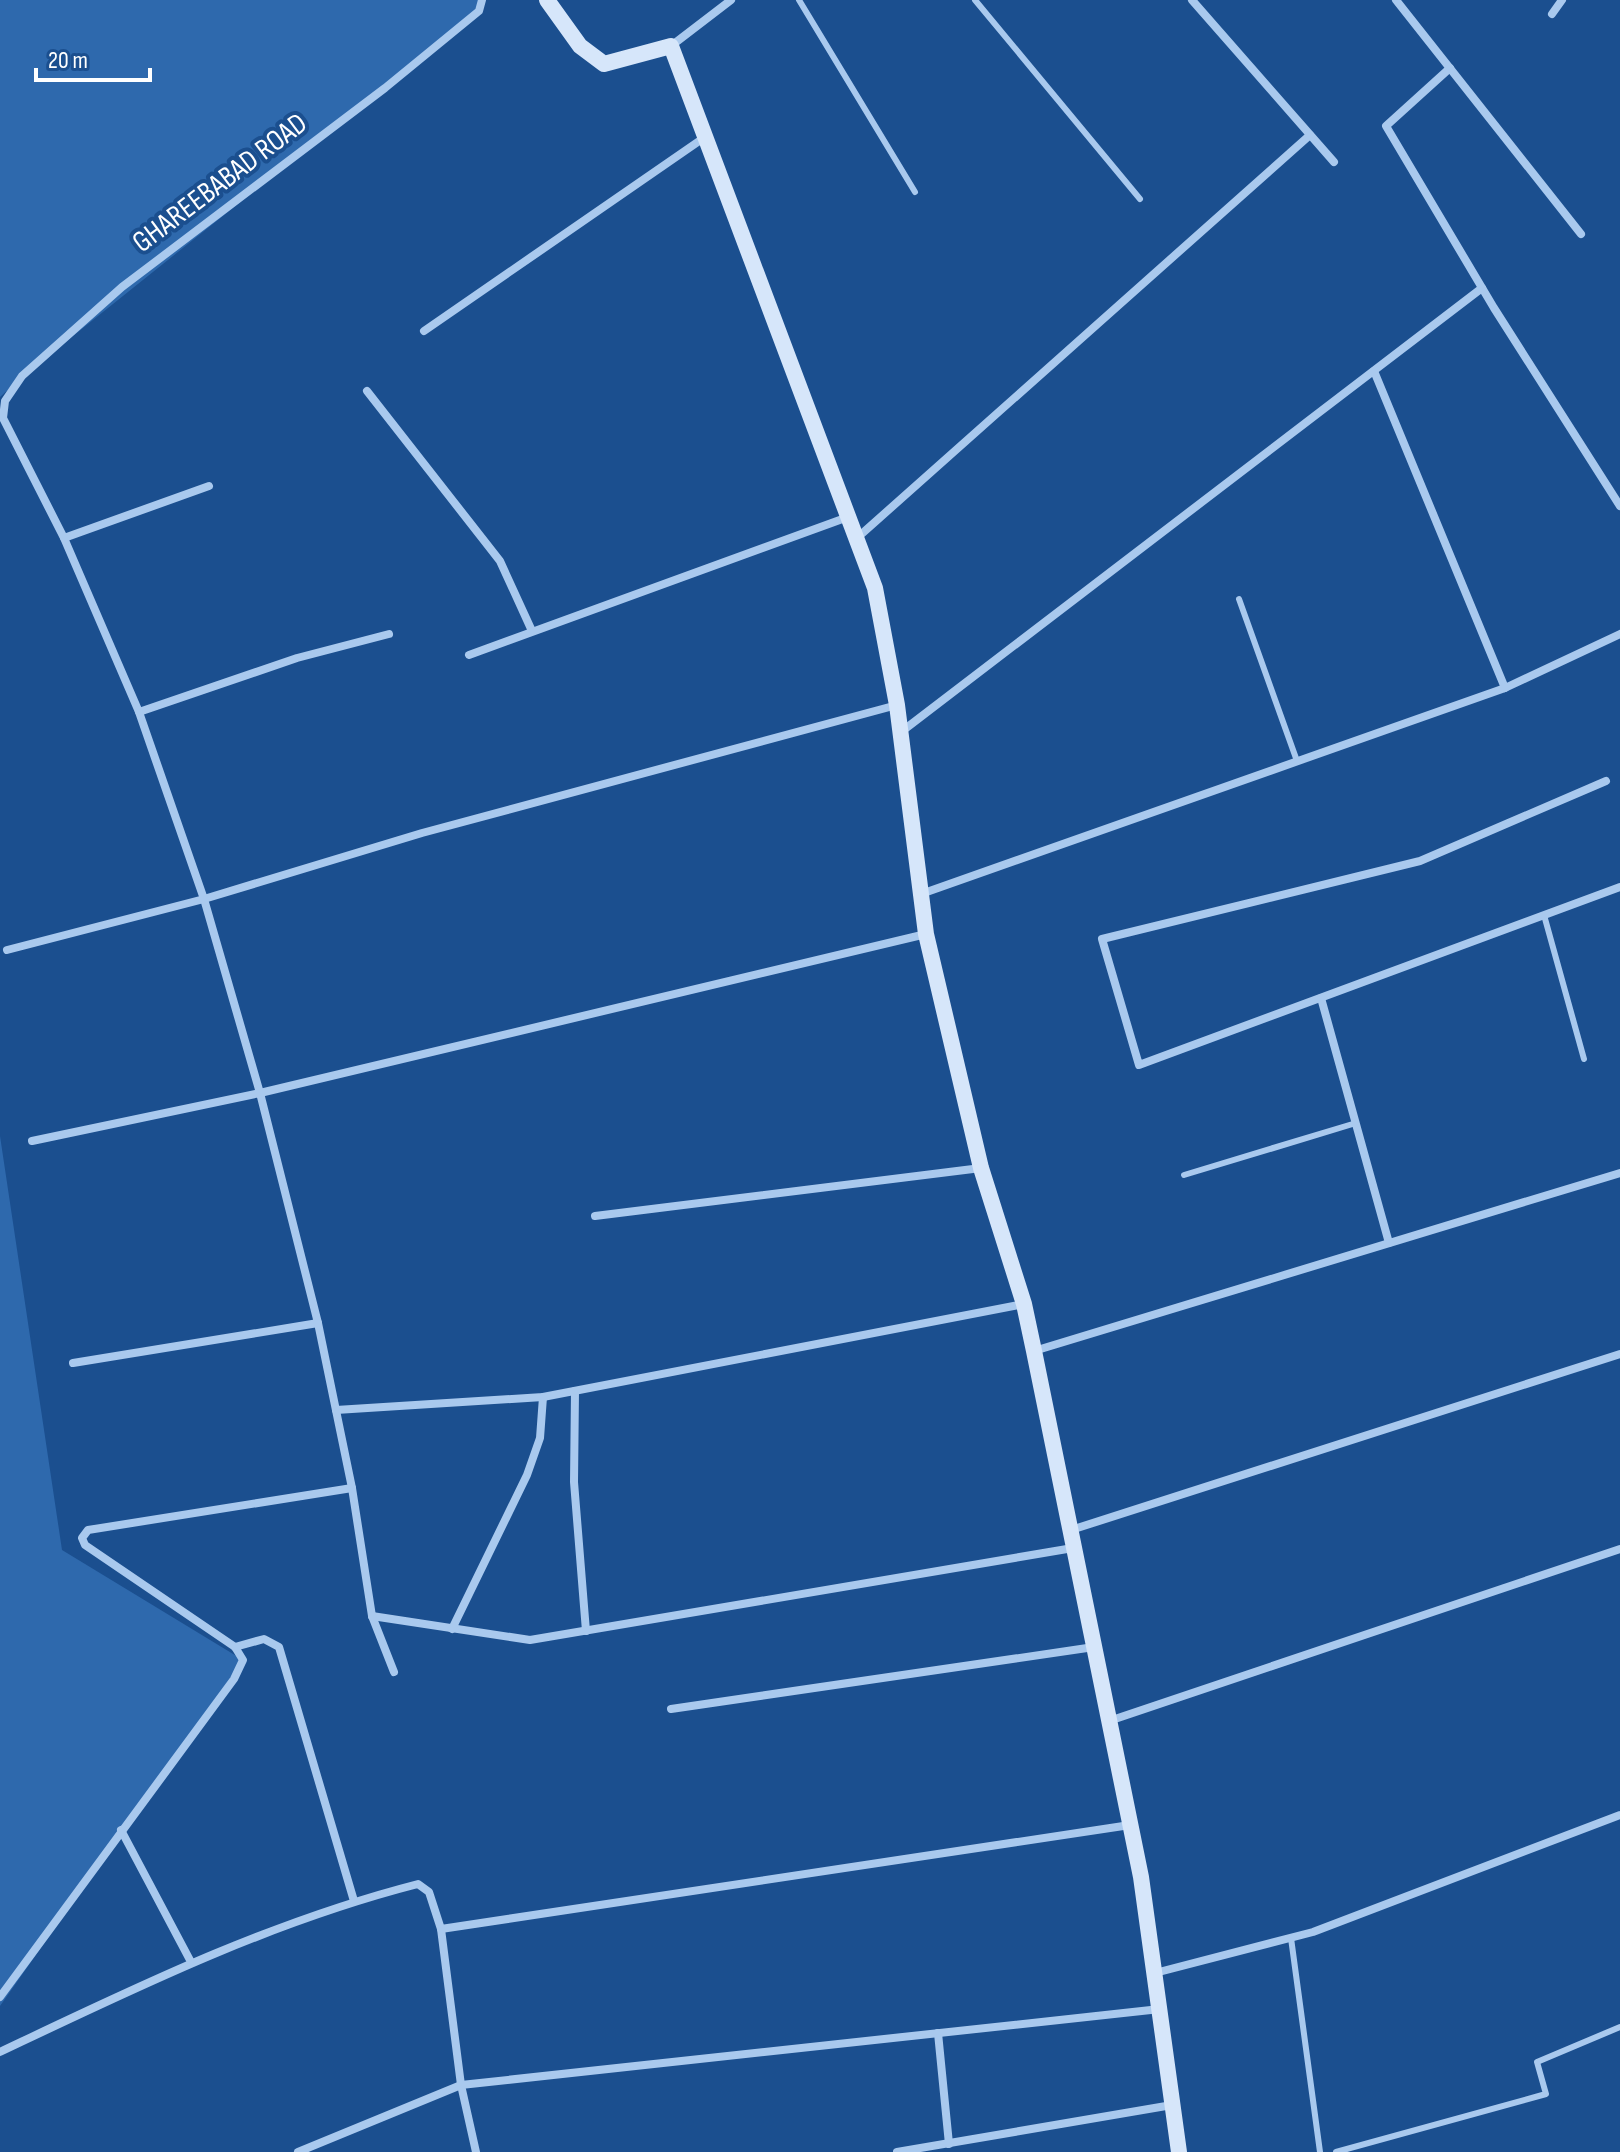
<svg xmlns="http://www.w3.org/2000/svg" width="1620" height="2152" font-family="'Sofia Sans Condensed',sans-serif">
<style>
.green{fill:#2e69ad}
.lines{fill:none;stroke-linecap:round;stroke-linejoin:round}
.lane{stroke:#a9c9ee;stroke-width:6}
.street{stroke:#a9c9ee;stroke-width:8}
.secondary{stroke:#d6e6fa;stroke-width:16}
.labels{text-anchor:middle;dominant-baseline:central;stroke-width:8;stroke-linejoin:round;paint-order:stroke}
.street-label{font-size:30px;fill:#fff;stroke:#1b4f8f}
</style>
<rect width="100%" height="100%" fill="#1b4f8f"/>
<!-- green -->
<g class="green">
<path d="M0 0H483L479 11 23 376 0 397Z"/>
<path d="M0 1136 62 1550 243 1660 0 2006Z"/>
</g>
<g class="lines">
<!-- lane -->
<g class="lane">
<path d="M799 0 915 192"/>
<path d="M975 0 1140 199"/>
<path d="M1239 599 1297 761"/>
<path d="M1544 915 1584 1059"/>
<path d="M1184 1175 1356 1123"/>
<path d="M1291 1938 1320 2152"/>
<path d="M1336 2152 1546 2094 1537 2062 1620 2027"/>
</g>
<!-- street -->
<g class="street">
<path d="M1192 0 1334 162"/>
<path d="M1396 0 1581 234"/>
<path d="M1552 14 1562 0"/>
<path d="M671 46 731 0"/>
<path d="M1450 68 1386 126 1494 308 1620 506"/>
<path d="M424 331 705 137"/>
<path d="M1374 371 1505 688"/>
<path d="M367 391 500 561 532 631"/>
<path d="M64 538 209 486"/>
<path d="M857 538 1310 135"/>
<path d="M469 655 848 517"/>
<path d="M139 712 297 658 389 634"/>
<path d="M901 732 1482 288"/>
<path d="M1606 781 1420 861 1102 939 1139 1065 1620 887"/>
<path d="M921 894 1505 688 1620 634"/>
<path d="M7 950 204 899 422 833 897 705"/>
<path d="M1321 998 1389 1243"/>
<path d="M32 1141 260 1093 926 934"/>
<path d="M595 1216 981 1168"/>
<path d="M1034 1351 1620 1173"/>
<path d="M73 1363 318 1323"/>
<path d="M575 1391 574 1482 586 1631"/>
<path d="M336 1410 543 1397 1024 1304"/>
<path d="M1071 1530 1620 1354"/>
<path d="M372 1616 530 1640 1073 1548"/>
<path d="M452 1629 527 1475 540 1438 543 1397"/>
<path d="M235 1647 264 1639 279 1647 354 1901"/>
<path d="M394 1672 372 1616 352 1488 318 1323 260 1093 204 899 139 712 64 538 3 418 5 401 22 376 122 287 385 88 479 11 482 0"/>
<path d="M671 1709 1094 1647"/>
<path d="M1109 1721 1620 1549"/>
<path d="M121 1830 191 1962"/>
<path d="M441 1929 1130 1825"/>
<path d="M1155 1973 1313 1932 1620 1815"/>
<path d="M0 1997 234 1679 243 1660 235 1647 85 1545 82 1538 88 1530 352 1488"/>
<path d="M938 2033 949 2144"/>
<path d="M0 2052C137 1987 270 1922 418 1884L429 1892 441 1929 461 2085 476 2152"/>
<path d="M298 2152 461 2085 1160 2009"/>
<path d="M897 2152 1172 2105"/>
</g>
<!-- secondary -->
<path class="secondary" d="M547 0 580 46 604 64 671 46 875 588 897 705 926 934 981 1168 1024 1304 1034 1351 1141 1877 1179 2152"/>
</g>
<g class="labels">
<!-- street labels -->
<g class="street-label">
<text transform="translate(220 183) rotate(-37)">GHAREEBABAD ROAD</text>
</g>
</g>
<!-- scale -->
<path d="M36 68v12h114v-12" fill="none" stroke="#ffffff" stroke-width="4"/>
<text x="48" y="68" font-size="24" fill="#ffffff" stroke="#1b4f8f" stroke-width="6" paint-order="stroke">20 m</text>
</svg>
